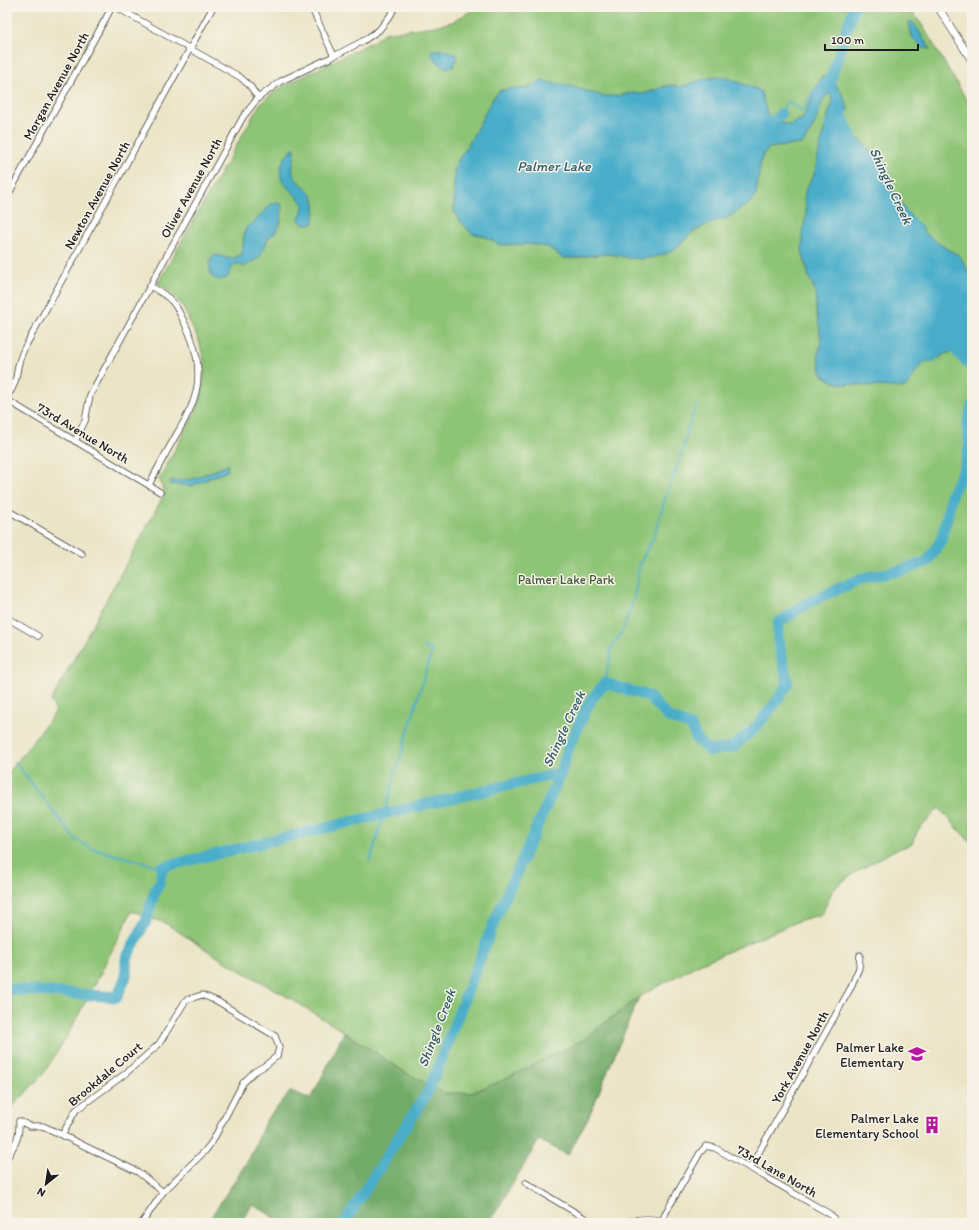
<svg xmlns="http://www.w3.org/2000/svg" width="979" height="1230" font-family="Itim,sans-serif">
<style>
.green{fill:#8ec476;stroke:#557049}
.forest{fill:#72aa67;stroke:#476342}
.water{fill:#4aadca;stroke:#336473}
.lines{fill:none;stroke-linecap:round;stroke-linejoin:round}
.stream{stroke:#4aadca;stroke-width:2}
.river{stroke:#4aadca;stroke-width:11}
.minor-casing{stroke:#3b3a36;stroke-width:7}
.tertiary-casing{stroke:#3b3a36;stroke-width:8}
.minor{stroke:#fff;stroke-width:5.5}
.tertiary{stroke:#fff;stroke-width:7}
.labels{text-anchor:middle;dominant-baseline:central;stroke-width:3;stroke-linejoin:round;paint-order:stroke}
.street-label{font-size:13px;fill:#1c1c1c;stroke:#f7f3e8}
.park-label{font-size:13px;fill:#44573c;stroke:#f7f3e8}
.poi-label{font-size:13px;fill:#1c1c1c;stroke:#f7f3e8;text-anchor:end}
.water-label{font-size:14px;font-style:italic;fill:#315d6a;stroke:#f7f3e8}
</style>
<rect width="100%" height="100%" fill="#f7f3e8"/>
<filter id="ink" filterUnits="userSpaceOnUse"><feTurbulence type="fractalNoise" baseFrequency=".025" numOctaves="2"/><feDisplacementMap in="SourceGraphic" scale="8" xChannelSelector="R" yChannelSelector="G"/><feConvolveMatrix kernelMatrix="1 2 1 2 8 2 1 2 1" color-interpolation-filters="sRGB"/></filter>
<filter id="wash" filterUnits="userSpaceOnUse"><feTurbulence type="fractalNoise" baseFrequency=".012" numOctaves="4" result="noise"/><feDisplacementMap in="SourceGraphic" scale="16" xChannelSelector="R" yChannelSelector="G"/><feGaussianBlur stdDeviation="0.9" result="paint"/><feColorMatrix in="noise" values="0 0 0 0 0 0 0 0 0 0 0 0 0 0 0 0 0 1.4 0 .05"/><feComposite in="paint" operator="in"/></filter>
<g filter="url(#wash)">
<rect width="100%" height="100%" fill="#ebe5c8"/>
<!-- green -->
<path class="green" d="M478 7H908L922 25 972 109V844L939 808 918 830 912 844 893 851 854 873 833 889 822 914 801 920 697 965 639 997 581 1041 499 1082 471 1093H444L403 1071 344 1032 288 997 224 961 165 923 132 911 94 986 66 1038 43 1074 7 1113V775L56 711 51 701 165 493 159 479 198 407 201 397 204 376V359L199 341 182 305 171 293 158 283 260 104 278 89 374 41 384 33 435 26 452 22Z"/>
<!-- forest -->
<path class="forest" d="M639 997 589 1116 568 1155 539 1140 489 1223H283L253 1204 240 1223H207L250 1157 266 1120 291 1091 311 1099 344 1032 403 1071 444 1093H471L499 1082 581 1041Z"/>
<!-- water -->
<g class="water">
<path d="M912 21 931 49 922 48 912 37 909 23Z"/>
<path d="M432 50H447L458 56 453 67C442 70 436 60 430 52Z"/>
<path d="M826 76C835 81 847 99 848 110 848 111 846 114 846 116 844 122 845 128 848 134L855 138 861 140 871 150 889 174 892 188 898 199 906 211 918 223 926 234 941 245 960 256 972 278V354L952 352 944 354 934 362H926L920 366 908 385 905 388 843 384 834 382 824 376 821 370 818 356 821 342 819 325 816 312V295L813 286 809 277 802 250 803 243 802 235 806 216V207L804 199 806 189 815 172 820 146 829 112 833 102 831 95 828 94C820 102 821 108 817 118 814 127 808 136 802 144L769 148 763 155 761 161 756 194 750 203 727 218 713 222 693 232 676 248 668 253 655 257 641 259 629 258 615 255 607 254 587 256 577 258H563L548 247 527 244 500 245 482 235 472 234 465 226 459 220 454 211V170L458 160 467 147 493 98 499 91 513 88 524 89 541 81 567 85 603 96H614L632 93 643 94 666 86 673 85 680 87 703 79 716 77 728 78 759 90 762 95 767 113 773 119 781 123 790 125 803 118 821 77Z"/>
<path d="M294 148 295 149C295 157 291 166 293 174 294 179 299 182 303 185 317 198 317 206 313 224H303L299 220 303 208V203C297 196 285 186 282 179 277 168 285 155 294 148Z"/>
<path d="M278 203 282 205V212L280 224 275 233 269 237 260 257 244 267 239 264 234 265 227 278 219 280 212 277C209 269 208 263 213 255 227 255 227 263 242 254L244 235 246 228 254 222 271 204Z"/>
<path d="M228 465 227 471 191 486 170 484V481L192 479Z"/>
</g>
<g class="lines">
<!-- stream -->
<g class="stream">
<path d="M781 114 787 101 802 111 814 90 816 89"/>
<path d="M605 683 612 646 621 634 634 599 639 566 654 536 666 496 681 456 689 425 697 404"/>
<path d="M14 761 44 799"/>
<path d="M46 802 75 839 93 849 162 867"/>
<path d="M370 861 432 650 424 647"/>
</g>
<!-- river -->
<g class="river">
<path d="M829 85 854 7"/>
<path d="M841 114 856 148"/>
<path d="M765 129 768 128 781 114"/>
<path d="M952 341 959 354 972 367"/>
<path d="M161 875 162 867 371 817 561 773"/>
<path d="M7 989 117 997 126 976V959L146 921 155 891 160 882"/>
<path d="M344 1223 429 1090 493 925 561 773 567 751 584 714 591 700 605 683 648 696 668 717 691 726 697 740 710 751 733 747 756 727 774 705 788 684 778 640V623L811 601 863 578 903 570 928 561 941 540 947 518 951 495 964 469 970 444 967 427 972 406"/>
</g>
</g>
</g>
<g filter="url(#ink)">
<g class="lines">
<!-- minor casing -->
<g class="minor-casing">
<g id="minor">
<path d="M116 7 240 77 250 86 258 98"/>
<path d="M7 11 9 7"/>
<path d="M314 13 334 56"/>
<path d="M7 197 112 7"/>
<path d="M7 396C16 386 16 377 18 366 20 359 22 353 25 347L213 7"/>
<path d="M7 400 160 492"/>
<path d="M75 441 85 421 90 395 95 386 243 117 258 98 281 81 334 56 363 41 379 30 390 16 395 7"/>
<path d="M149 485C157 469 166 453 175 437 182 425 190 412 194 399 202 375 197 350 187 328 175 303 174 299 150 286"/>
<path d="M7 510 82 554"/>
<path d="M7 618 38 636"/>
<path d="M7 1158C15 1144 20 1138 19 1121L30 1126H43L62 1135 76 1110 125 1074 159 1044 186 1000 202 995 217 1001 275 1036 279 1047 277 1056 266 1065 254 1072 243 1083 212 1142 205 1151 163 1192 138 1172 62 1135"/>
<path d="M750 1168 850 989 859 968 860 955"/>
<path d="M526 1183 593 1223"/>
<path d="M662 1221 666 1212 700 1153 706 1146 715 1148 828 1213 833 1217 834 1223"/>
<path d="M142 1223 163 1192"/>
</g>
</g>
<!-- tertiary casing -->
<g class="tertiary-casing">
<g id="tertiary">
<path d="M938 7 972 61"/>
<path d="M625 1223C638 1219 653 1218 667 1223"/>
</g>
</g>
<!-- minor -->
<use href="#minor" class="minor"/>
<!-- tertiary -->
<use href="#tertiary" class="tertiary"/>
</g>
</g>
<!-- icons -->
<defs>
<g id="school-bare" transform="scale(1.38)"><path d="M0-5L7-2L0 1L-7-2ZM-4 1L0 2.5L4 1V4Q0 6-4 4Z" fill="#b5179e" stroke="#f7f3e8" stroke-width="2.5" paint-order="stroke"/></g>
<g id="building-bare" transform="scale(1.38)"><path d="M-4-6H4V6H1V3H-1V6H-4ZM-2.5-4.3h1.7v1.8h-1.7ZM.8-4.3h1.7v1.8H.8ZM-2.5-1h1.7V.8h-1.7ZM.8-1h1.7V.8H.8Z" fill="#b5179e" stroke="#f7f3e8" stroke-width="2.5" paint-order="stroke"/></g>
</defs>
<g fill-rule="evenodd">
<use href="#school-bare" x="917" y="1054"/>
<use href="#building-bare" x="932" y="1125"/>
</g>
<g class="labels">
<!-- street labels -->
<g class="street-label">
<text transform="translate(56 86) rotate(-61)">Morgan Avenue North</text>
<text transform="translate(191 188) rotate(-61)">Oliver Avenue North</text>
<text transform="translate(97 195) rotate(-61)">Newton Avenue North</text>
<text transform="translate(83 433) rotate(31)">73rd Avenue North</text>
<text transform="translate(800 1057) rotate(-61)">York Avenue North</text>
<text transform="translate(105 1074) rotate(-40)">Brookdale Court</text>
<text transform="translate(777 1171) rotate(30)">73rd Lane North</text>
</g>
<!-- park labels -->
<g class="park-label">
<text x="566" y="579">Palmer Lake Park</text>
</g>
<!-- poi labels -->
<g class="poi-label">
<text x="904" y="1047">Palmer Lake<tspan x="904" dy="15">Elementary</tspan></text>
<text x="919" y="1118">Palmer Lake<tspan x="919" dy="15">Elementary School</tspan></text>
</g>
<!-- water labels -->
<g class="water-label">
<text x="554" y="166">Palmer Lake</text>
<text transform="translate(891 186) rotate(65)">Shingle Creek</text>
<text transform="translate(564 729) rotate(-65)">Shingle Creek</text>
<text transform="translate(437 1028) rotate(-69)">Shingle Creek</text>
</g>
</g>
<!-- margin -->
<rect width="979" height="1230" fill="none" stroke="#f7f3e8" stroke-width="24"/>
<!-- north arrow -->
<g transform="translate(46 1184) rotate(210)" stroke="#f7f3e8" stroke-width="3" paint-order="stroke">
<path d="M0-3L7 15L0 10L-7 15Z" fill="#1c1c1c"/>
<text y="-6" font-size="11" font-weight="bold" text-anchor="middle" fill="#1c1c1c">N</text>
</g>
<!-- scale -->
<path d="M825 44v6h93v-6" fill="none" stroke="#1c1c1c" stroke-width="2"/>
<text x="831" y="44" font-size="12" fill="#1c1c1c" stroke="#f7f3e8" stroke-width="3" paint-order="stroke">100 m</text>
</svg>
